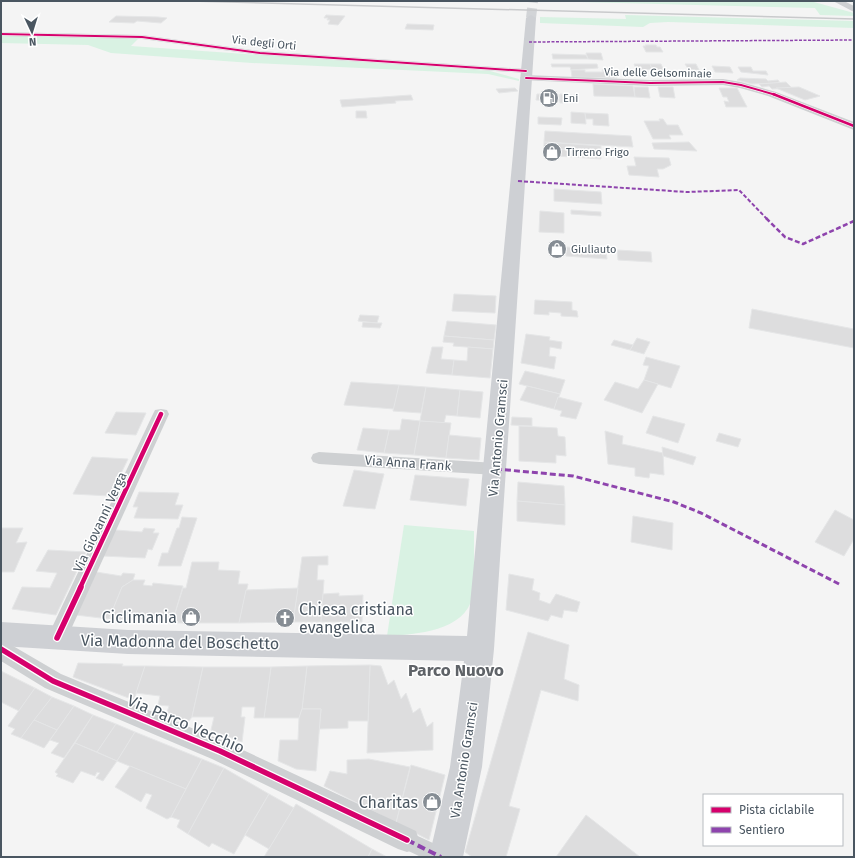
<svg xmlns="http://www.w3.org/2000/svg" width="855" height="858" font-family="'Fira Sans',sans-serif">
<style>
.green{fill:#d9f2e3}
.building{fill:#ddddde;stroke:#e5e6e7}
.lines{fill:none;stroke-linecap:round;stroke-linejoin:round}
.secondary-tunnel{stroke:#d2d4d7;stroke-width:10;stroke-dasharray:10 5.5;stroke-linecap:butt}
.pedestrian{fill:#ced0d2;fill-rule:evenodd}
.minor{fill:#ced0d2;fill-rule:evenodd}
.tertiary{fill:#ced0d2;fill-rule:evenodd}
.secondary{fill:#ced0d4;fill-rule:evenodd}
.rail{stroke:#c9cacc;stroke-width:1.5}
.quiet-far4{stroke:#8e44ad;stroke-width:1.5;stroke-dasharray:3 1.5;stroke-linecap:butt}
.quiet-far3{stroke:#8e44ad;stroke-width:2;stroke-dasharray:4 2;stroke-linecap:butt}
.quiet-far2{stroke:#8e44ad;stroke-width:2.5;stroke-dasharray:5 2.5;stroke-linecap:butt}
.quiet-far1{stroke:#8e44ad;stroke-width:3;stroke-dasharray:6 3;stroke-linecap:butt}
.quiet{stroke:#8e44ad;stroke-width:4;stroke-dasharray:8 4;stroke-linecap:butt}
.cycleway-far3-casing{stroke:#fff;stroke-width:3}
.cycleway-far2-casing{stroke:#fff;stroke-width:4}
.cycleway-far1-casing{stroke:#fff;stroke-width:7}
.cycleway-casing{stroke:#fff;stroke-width:8}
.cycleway-far3{stroke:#d6006c;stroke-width:2}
.cycleway-far2{stroke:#d6006c;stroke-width:2.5}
.cycleway-far1{stroke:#d6006c;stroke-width:4.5}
.cycleway{stroke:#d6006c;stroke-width:5.5}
.labels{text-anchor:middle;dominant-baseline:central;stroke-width:3;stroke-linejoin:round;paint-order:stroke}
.far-street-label{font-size:11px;fill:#4a5661;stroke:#fff}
.far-poi-label{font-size:11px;fill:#4a5661;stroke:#fff;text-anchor:start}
.street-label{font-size:13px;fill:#4a5661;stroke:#fff}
.near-poi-label{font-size:16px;fill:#4a5661;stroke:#fff;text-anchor:end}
.near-street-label{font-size:16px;fill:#4a5661;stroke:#fff}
.near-neighbourhood-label{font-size:17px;font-weight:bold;fill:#5f6368;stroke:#fff}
</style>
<rect width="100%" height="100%" fill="#f4f4f4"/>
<!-- green -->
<g class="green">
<path d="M542 1 814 2 854 13V16L820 15 815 8Z"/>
<path d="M625 15 854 21V28L668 22 650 23 643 27 540 23V17L626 19Z"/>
<path d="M1 35 139 38 131 46 490 71 519 79V81L488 74 252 63 111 53 88 45 1 43Z"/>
<path d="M404 525 474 531C474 546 474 562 474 577 473 583 474 590 473 596 464 632 417 634 387 636Z"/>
</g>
<!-- building -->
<g class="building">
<path d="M326 15 345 16 338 25 328 24 330 20H327L328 18H324Z"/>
<path d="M116 16 158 17 167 18 161 23 137 21 134 23 109 22Z"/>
<path d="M407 24 434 25 433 30 405 29Z"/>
<path d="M645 45H656L657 47H660L663 52H646L643 46H646Z"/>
<path d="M586 53H601L603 60 588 59Z"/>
<path d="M552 54 586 55 588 59H553Z"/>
<path d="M551 64H597L598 68 571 70 570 67H552Z"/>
<path d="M634 64H650L652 69 637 71Z"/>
<path d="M650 64H661L664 71H653Z"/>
<path d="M685 64H696L699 70H689Z"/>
<path d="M712 66 730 67 733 73 715 72Z"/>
<path d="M738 67H751L753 71H766L768 75 741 72Z"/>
<path d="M571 70H585V72H603L602 70H614L617 78 572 77Z"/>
<path d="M740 78 766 79 768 81 778 80 780 83 752 84 737 80Z"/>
<path d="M786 82 792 88 772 89 769 86 762 87 759 84Z"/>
<path d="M593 84 633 86 635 97 594 96Z"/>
<path d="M634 87H648L650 98 635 97Z"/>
<path d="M658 87H673L675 98 660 97Z"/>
<path d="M799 87 820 96 805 100 776 88Z"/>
<path d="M515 88 518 91 499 93 496 89Z"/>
<path d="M719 88H737L747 107H726L724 101 729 102 727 97H723Z"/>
<path d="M537 94 560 95V101L536 100Z"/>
<path d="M560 94 577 95V103H560Z"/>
<path d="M411 95 413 100 395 101 396 103 342 107 340 100Z"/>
<path d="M356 111H366L367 118H356Z"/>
<path d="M571 112 585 113 586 124 571 123Z"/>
<path d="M585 113 608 114 609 126 593 125V119H586Z"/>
<path d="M538 117 562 118 561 125 538 124Z"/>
<path d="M659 119H663L667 125H678L683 135H669L671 139H653L644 121H660Z"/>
<path d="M545 131 631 136 633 147 544 142Z"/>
<path d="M544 142 601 146V152L544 148Z"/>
<path d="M689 142 697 151 654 149 652 143Z"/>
<path d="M544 148 601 152V159L543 155Z"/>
<path d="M634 157 669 158 671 165 663 169H657L659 177 629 175 627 166H636Z"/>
<path d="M554 189 601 192 602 204 554 201Z"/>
<path d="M571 210 601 212V216L571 214Z"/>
<path d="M540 211 564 213V233L539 232Z"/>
<path d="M566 247 606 250 607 259 566 256Z"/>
<path d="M617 250 651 252 652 262 618 260Z"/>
<path d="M454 294 496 296 495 313 452 311Z"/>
<path d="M535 300 572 302V310L577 311 578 317 561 316V313L549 312V315L534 314Z"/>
<path d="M752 309 854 329V348L749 328Z"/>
<path d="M360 315 379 316 377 323 358 321Z"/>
<path d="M447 321 496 325 494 340 444 336Z"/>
<path d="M363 322 377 323H382L380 328 362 327Z"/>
<path d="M526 334 550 337 549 340 562 342 561 349 550 347 549 356 556 357 554 369 521 363Z"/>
<path d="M444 336 494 340 493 349 453 346 454 343 443 342Z"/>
<path d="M637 338 650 342 644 354 630 350Z"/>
<path d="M614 340 633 345 630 350 611 345Z"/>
<path d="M432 347H443L441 359 454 360 452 375 426 373Z"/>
<path d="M468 347 493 349 490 378 452 375 454 360 467 361Z"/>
<path d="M646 357 680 366 671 388 644 380 649 366 643 365Z"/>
<path d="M525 371 565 380 560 394 519 384Z"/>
<path d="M644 380 658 384 642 413 604 400 615 382 638 389Z"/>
<path d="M351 382 399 385 394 409 344 405Z"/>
<path d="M399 385 426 387 421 413 393 411Z"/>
<path d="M527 386 560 394 554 409 520 400Z"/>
<path d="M426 387 460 390 457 416 446 415 444 423 420 421Z"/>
<path d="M460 390 483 392 480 418 457 416Z"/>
<path d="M558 397 582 403 576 419 560 416 562 411 554 409Z"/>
<path d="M116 412 146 413 136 435 105 433Z"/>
<path d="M653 416 685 424 678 443 646 433Z"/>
<path d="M512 417 532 418V426L511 425Z"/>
<path d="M402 419 420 421 414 455 384 453 389 430H400Z"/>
<path d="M420 421 451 423 446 458 414 455Z"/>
<path d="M519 426 557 428 558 436 565 437 566 456 556 455V463L519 461Z"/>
<path d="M363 428 389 430 384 453 357 450Z"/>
<path d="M605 431 623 436 622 444 663 453 664 475 650 473 649 478 635 476V468L608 464Z"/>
<path d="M719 433 741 439 738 447 716 441Z"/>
<path d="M449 435 481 438 479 460 446 458Z"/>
<path d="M662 447 696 457 693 465 663 456Z"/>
<path d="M92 457 128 459 110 496 73 494Z"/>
<path d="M354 470 384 474 375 509 343 506Z"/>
<path d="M415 475 469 479 466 506 410 500Z"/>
<path d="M518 482 564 486 565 505 517 501Z"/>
<path d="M139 492 179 493 175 505H183L178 519 134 518 138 507H133Z"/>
<path d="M517 501 565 505V525L517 521Z"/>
<path d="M835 510 854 520V539L844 556 815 542Z"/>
<path d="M633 516 673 523 672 550 631 542Z"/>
<path d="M182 517 197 518 181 566H158L162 553H168L177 528H179Z"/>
<path d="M1 528H23L16 543 27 542 14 572H1Z"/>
<path d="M144 528 155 529 153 533H159L152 550 148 549 145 558 103 556 115 530 142 532Z"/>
<path d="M48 550 86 552 56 615 12 609 22 587 50 588 57 573 36 571Z"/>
<path d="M328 556V565H318L317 580H324L321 622H293L302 557Z"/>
<path d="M192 562H219L218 570 240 571 238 584H248L239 623H172L183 588H186Z"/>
<path d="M96 572 121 576 123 573 135 574 133 580 122 587 109 619 76 615Z"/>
<path d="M509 574 534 579 532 590 540 593 539 600 550 604 556 594 580 602 577 612 564 610 562 618 551 615 548 621 506 610Z"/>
<path d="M133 580H145L143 585 152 586 153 583 183 586 172 623 109 619 122 587Z"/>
<path d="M298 588 293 622 239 623 246 590Z"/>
<path d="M339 593V596L363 595 362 622H321L323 594Z"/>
<path d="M528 632 569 645 564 679 579 685 578 701 541 690 509 806 520 809 506 857H472L465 852Z"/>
<path d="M78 663 123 664 122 666H145L134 700 73 677Z"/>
<path d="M370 665 381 666 388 685 394 680 401 699 406 693 413 713 420 708 427 727 433 722V750L367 753Z"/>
<path d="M370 665 368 721H348V728L319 729 321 709H302L307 666Z"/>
<path d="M145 666 203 667 192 717 188 722 166 716 169 706 158 705 160 696 136 693Z"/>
<path d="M307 666 302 709 299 718H264L271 667Z"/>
<path d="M203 667H271L264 718H254L255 707H242L241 717H245L242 742 211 730 214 717H192Z"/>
<path d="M1 671 35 688 19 711 1 702Z"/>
<path d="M35 688 52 697 21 738 11 734 15 729 8 726Z"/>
<path d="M52 697 74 706 57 730 34 720Z"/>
<path d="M74 706 93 715 64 758 51 753 59 743 50 740Z"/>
<path d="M302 709H321L316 771 296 769 278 761 280 740H298L299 718Z"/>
<path d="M93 715 116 724 97 752 75 743Z"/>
<path d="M34 720 57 730 44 748 21 738Z"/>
<path d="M116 724 135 732 117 761 97 752Z"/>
<path d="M135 732 202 759 186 789 117 761Z"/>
<path d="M75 743 117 761 103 781 96 778 100 773 97 772 95 776 81 771 73 783 56 776 58 774 55 772Z"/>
<path d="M202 759 224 768 188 834 177 827 180 820 171 817Z"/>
<path d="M369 759 410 767 396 823 324 786 330 771 347 774V760Z"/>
<path d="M411 765 445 775 429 840 396 823Z"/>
<path d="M130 766 186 789 171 817 167 819 146 808 152 795 146 793 141 802 115 787Z"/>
<path d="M224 768 269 794 234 854 212 843 209 847 188 834Z"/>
<path d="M269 794 294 808 269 849 245 835Z"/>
<path d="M296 804 372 849 368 857H264Z"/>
<path d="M586 815 640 857H556Z"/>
<path d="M372 849 387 857H368Z"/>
</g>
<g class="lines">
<!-- secondary-tunnel -->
<path class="secondary-tunnel" d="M531 18 533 1"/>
<!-- pedestrian -->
<path class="pedestrian" d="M407 831 448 850 450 857H421L400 847 398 840 400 833Z"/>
<!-- minor -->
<g class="minor">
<path d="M1 32 142 35 260 51 526 69 530 71 526 73 260 55 142 39 1 36Z"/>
<path d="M161 409 167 410 169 414 67 638 64 644 57 647 50 644 47 638 153 414 155 410Z"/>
<path d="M319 452 496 463 502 465 504 469 502 473 496 475 319 464 313 462 311 458 313 454Z"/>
<path d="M1 640 8 643 61 674 228 743 416 831 419 840 416 849 407 852 398 849 212 759 45 688 1 661Z"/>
</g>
<!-- tertiary -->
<g class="tertiary">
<path d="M833 1H844L854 6V12Z"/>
<path d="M526 75 650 80 723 79 741 82 776 92 854 122V130L768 96 740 88 723 85 650 86 522 80 520 78 522 76Z"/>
</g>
<!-- secondary -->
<path class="secondary" d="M531 15 536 18 494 649 482 767 463 857H429L450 767 464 661 128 654 1 646V622L128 630 467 636 526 18Z"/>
<!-- rail -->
<path class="rail" d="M190 1 854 19"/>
<!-- quiet-far4 -->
<path class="quiet-far4" d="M529 42 854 40"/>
<!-- quiet-far3 -->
<path class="quiet-far3" d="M518 181 687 192 739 190 767 219"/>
<!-- quiet-far2 -->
<path class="quiet-far2" d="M766 218 785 237 803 244 854 221"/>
<!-- quiet-far1 -->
<path class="quiet-far1" d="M496 469 573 476 674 502 701 513 841 585"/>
<!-- quiet -->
<path class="quiet" d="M407 840 441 857"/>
<!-- cycleway-far3 casing -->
<g class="cycleway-far3-casing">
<g id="cycleway-far3">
<path d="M1 34 142 37 260 53 526 71"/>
<path d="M526 78 650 83 723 82 741 85 776 95"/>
</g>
</g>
<!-- cycleway-far2 casing -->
<g class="cycleway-far2-casing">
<path id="cycleway-far2" d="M773 94 854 126"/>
</g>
<!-- cycleway-far1 casing -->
<g class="cycleway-far1-casing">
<path id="cycleway-far1" d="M80 588 161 414"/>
</g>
<!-- cycleway casing -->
<g class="cycleway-casing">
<g id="cycleway">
<path d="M57 638 81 587"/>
<path d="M1 649 53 681 220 751 407 840"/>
</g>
</g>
<!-- cycleway-far3 -->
<use href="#cycleway-far3" class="cycleway-far3"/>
<!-- cycleway-far2 -->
<use href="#cycleway-far2" class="cycleway-far2"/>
<!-- cycleway-far1 -->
<use href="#cycleway-far1" class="cycleway-far1"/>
<!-- cycleway -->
<use href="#cycleway" class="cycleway"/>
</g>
<!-- icons -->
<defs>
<g id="fuel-disc" transform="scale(1)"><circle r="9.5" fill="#868d94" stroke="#fff"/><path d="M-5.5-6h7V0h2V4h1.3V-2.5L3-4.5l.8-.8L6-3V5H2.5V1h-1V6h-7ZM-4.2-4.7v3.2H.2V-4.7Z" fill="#fff"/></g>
<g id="shop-disc" transform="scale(1)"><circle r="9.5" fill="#868d94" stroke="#fff"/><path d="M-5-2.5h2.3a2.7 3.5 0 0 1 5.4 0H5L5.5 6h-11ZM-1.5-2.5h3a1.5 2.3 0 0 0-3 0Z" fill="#fff"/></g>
<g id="church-disc" transform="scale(1)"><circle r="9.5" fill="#868d94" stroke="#fff"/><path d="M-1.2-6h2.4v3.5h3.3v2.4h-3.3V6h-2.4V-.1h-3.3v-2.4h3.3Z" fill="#fff"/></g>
</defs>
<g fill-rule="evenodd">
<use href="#fuel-disc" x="549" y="98"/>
<use href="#shop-disc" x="552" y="152"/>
<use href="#shop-disc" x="557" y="249"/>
<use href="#shop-disc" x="191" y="617"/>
<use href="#church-disc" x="285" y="618"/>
<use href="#shop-disc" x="432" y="802"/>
</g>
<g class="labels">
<!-- far-street labels -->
<g class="far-street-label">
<text transform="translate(264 43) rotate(6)">Via degli Orti</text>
<text transform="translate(658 73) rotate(1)">Via delle Gelsominaie</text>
</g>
<!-- far-poi labels -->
<g class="far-poi-label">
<text x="563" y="98">Eni</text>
<text x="566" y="152">Tirreno Frigo</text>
<text x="571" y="249">Giuliauto</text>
</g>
<!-- street labels -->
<g class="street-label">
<text transform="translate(498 438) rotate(-85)">Via Antonio Gramsci</text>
<text transform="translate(408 463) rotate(4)">Via Anna Frank</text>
<text transform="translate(100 522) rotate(-65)">Via Giovanni Verga</text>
<text transform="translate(464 760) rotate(-81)">Via Antonio Gramsci</text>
</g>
<!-- near-poi labels -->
<g class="near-poi-label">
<text x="299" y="609" text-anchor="start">Chiesa cristiana<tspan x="299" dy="18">evangelica</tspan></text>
<text x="177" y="617">Ciclimania</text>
<text x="418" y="802">Charitas</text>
</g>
<!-- near-street labels -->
<g class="near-street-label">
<text transform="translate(180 642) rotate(1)">Via Madonna del Boschetto</text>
<text transform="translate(186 724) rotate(23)">Via Parco Vecchio</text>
</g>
<!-- near-neighbourhood labels -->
<g class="near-neighbourhood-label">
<text x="456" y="670">Parco Nuovo</text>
</g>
</g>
<!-- border -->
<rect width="855" height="858" fill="none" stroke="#4a5661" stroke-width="4"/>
<!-- legend -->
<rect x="703" y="794" width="140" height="52" fill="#ffffff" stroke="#b7bbc0"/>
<rect x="711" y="807" width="20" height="6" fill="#d6006c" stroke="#b7bbc0"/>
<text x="739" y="814" font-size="12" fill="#4a5661">Pista ciclabile</text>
<rect x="711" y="827" width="20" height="6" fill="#8e44ad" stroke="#b7bbc0"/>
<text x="739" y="834" font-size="12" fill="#4a5661">Sentiero</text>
<!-- north arrow -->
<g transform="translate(32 32) rotate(176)" stroke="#ffffff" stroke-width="3" paint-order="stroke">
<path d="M0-3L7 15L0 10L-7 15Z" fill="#4a5661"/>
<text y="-6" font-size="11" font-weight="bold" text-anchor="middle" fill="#4a5661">N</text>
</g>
</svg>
